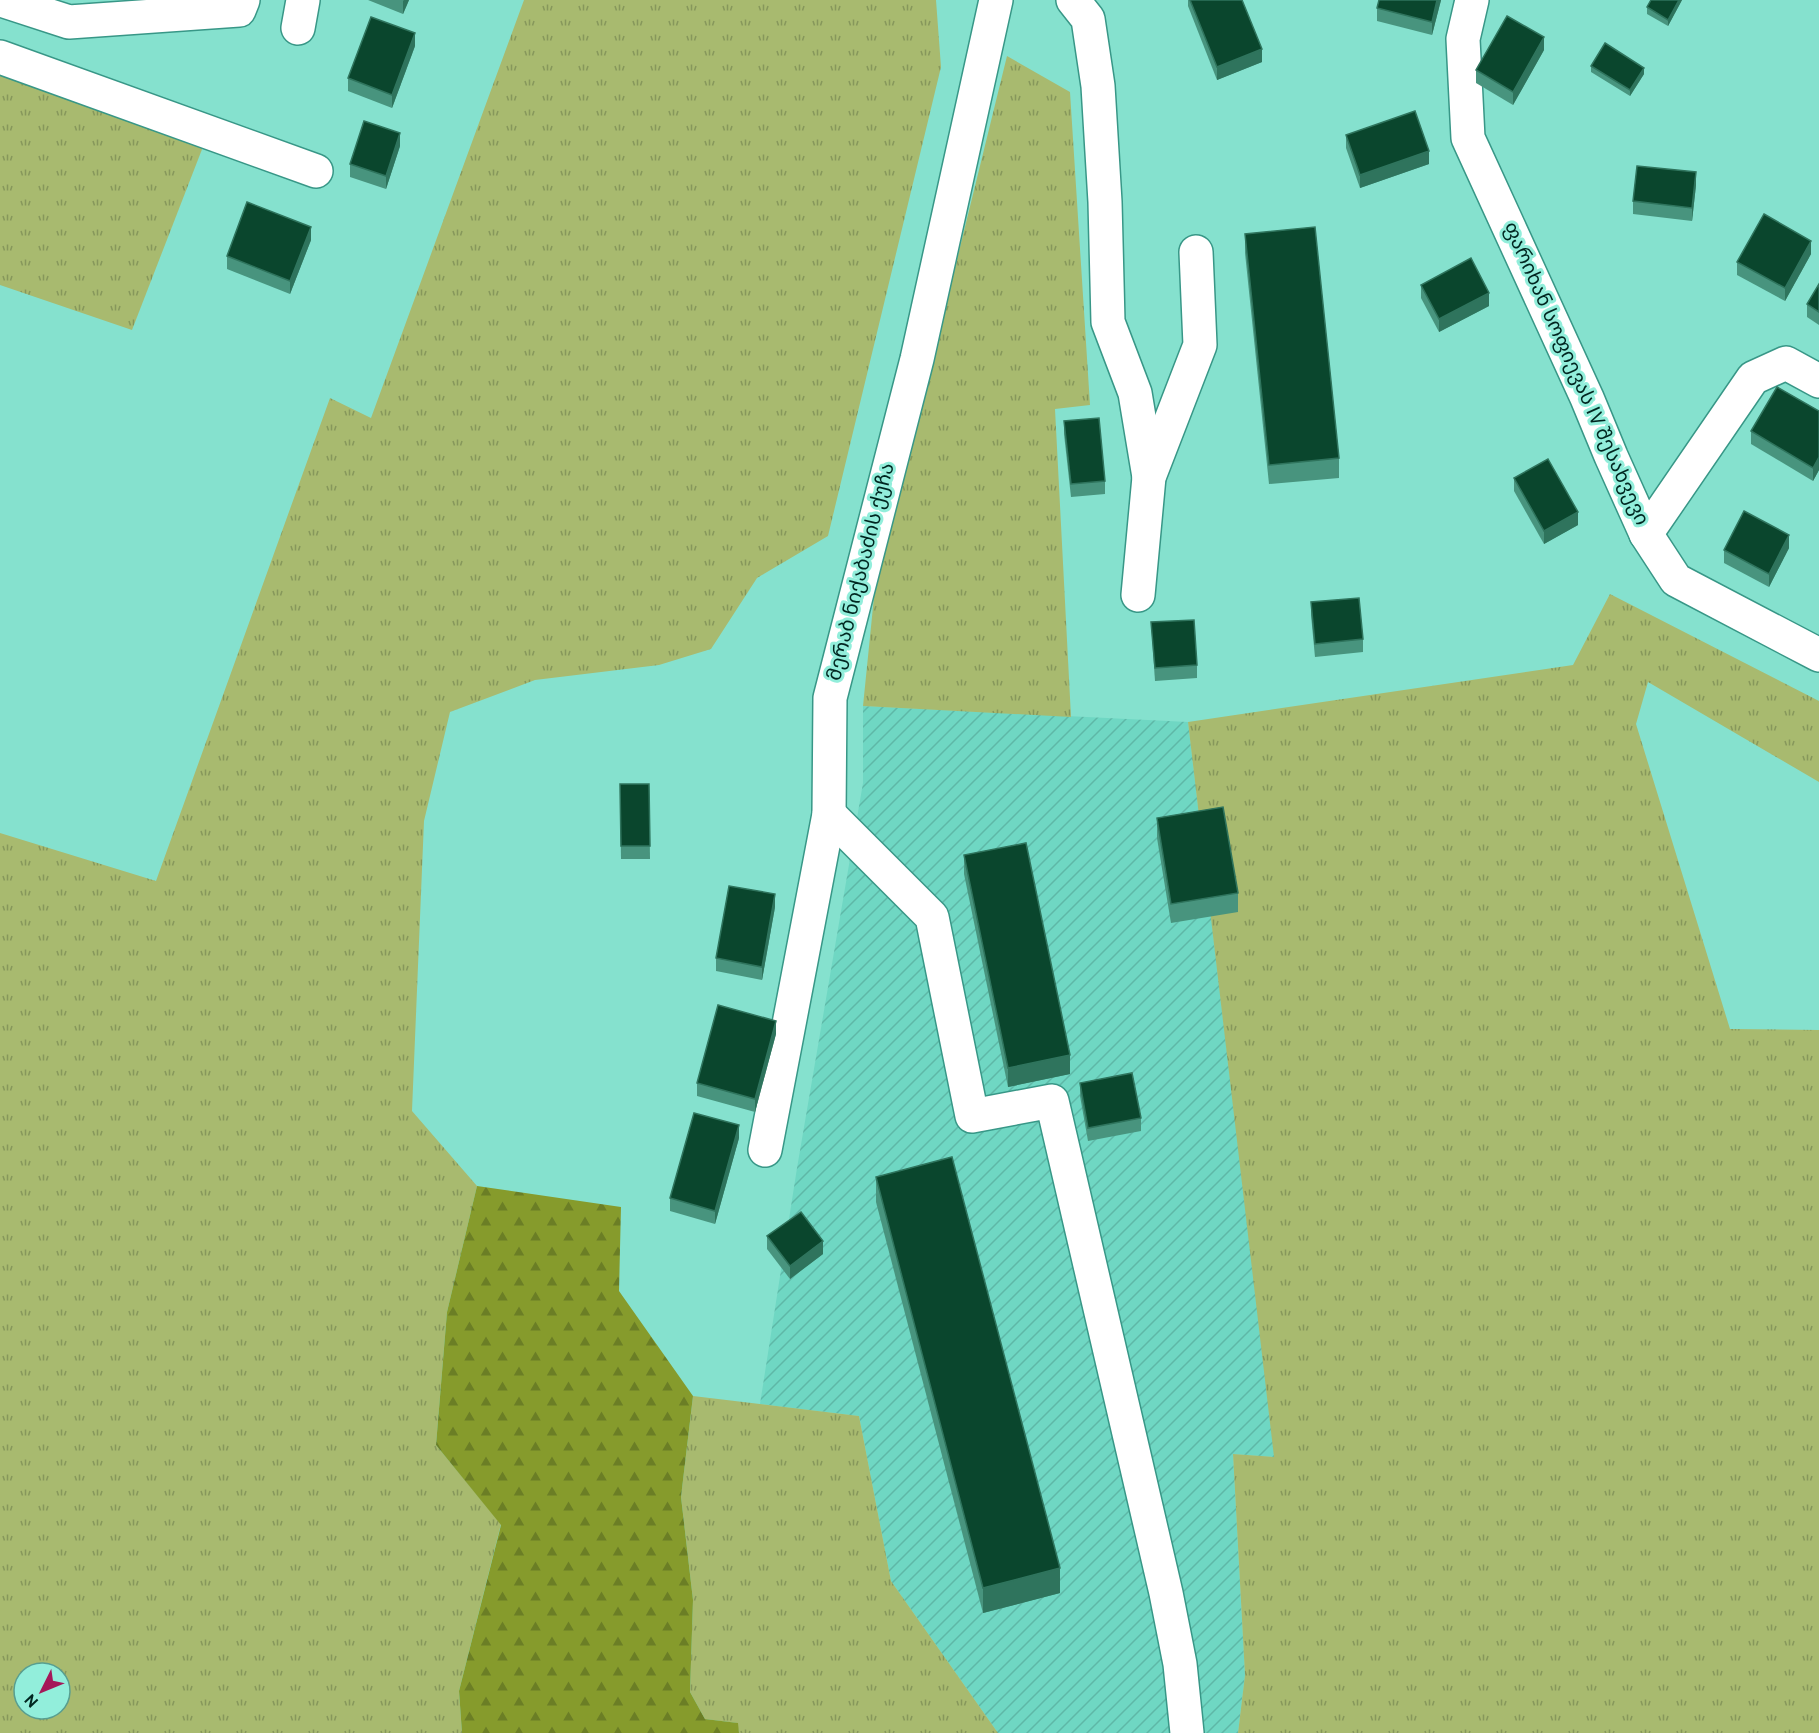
<svg xmlns="http://www.w3.org/2000/svg" width="1819" height="1733" font-family="Overpass,'Noto Sans Georgian',sans-serif">
<style>
.industrial{fill:url(#industrial-furrows)}
.grass{fill:url(#grass-tufts);fill-rule:evenodd}
.forest{fill:url(#forest-firs)}
.lines{fill:none;stroke-linecap:round;stroke-linejoin:round}
.minor-casing{stroke:#389787;stroke-width:36}
.minor{stroke:#fff;stroke-width:33}
.wall{fill:#48947e}
.shaded-wall{fill:#2f745d}
.building{fill:#0a462d;stroke:#2f745d;stroke-width:1.5}
.labels{text-anchor:middle;dominant-baseline:central;stroke-width:6;stroke-linejoin:round;paint-order:stroke}
.street-label{font-size:20px;fill:#002620;stroke:#92eedb}
</style>
<defs>
<pattern id="industrial-furrows" width="10" height="10" patternUnits="userSpaceOnUse" patternTransform="scale(1.5)"><rect width="10" height="10" fill="#6fd7c3"/><path d="M-1 1l2-2M0 10L10 0M9 11l2-2" fill="none" stroke="#5eb8a7"/></pattern>
<pattern id="grass-tufts" width="24" height="20" patternUnits="userSpaceOnUse" patternTransform="scale(1.5)"><rect width="24" height="20" fill="#a8ba6f"/><path d="M3 7l-1-3M5 7V3M7 7l1-3M15 17l-1-3M17 17v-4M19 17l1-3" fill="none" stroke="#86975b"/></pattern>
<pattern id="forest-firs" width="22" height="20" patternUnits="userSpaceOnUse" patternTransform="scale(1.5)"><rect width="22" height="20" fill="#869b2c"/><path d="M5 1l3.5 6h-7zM16 11l3.5 6h-7z" fill="#6b7e25"/></pattern>
</defs>
<rect width="100%" height="100%" fill="#85e1ce"/>
<!-- industrial -->
<path class="industrial" d="M863 706 1188 722 1275 1457 1233 1454 1245 1675 1238 1733H998L891 1581 859 1416 760 1404 797 1168 863 783Z"/>
<!-- grass -->
<g class="grass">
<path d="M524 0H936L941 67 828 536 757 578 711 649 659 665 535 680 450 712 424 821 412 1111 477 1186 447 1312 436 1445 501 1524 459 1691 462 1733H0V833L156 881 330 398 371 418ZM24 1673H60V1709H24Z"/>
<path d="M1007 56 1070 92 1090 405 1055 409 1071 717 863 706 874 597Z"/>
<path d="M0 67 206 139 132 330 0 285Z"/>
<path d="M1610 594 1819 701V782L1648 682 1636 724 1730 1029 1819 1030V1733H1238L1245 1675 1233 1454 1274 1457 1188 722 1573 665Z"/>
<path d="M693 1396 859 1416 891 1581 998 1733H739L737 1723 705 1719 690 1692 693 1600 681 1497Z"/>
</g>
<!-- forest -->
<path class="forest" d="M477 1186 621 1207 619 1291 693 1396 681 1497 693 1600 690 1692 705 1719 738 1723 739 1733H462L459 1691 501 1525 436 1445 447 1312Z"/>
<g class="lines">
<!-- minor casing -->
<g class="minor-casing">
<g id="minor">
<path d="M1 0 69 22 239 10 243 0"/>
<path d="M1073 0 1088 19 1098 86 1105 202 1108 322 1135 393 1149 477"/>
<path d="M1472 0 1463 39 1468 138 1587 398 1611 456 1646 534 1676 580 1819 655"/>
<path d="M298 28 303 0"/>
<path d="M0 57 316 171"/>
<path d="M1646 534 1753 378 1786 363 1819 381"/>
<path d="M1138 595 1149 477 1200 345 1196 252"/>
<path d="M829 814 932 917 972 1116 1052 1101 1166 1593 1180 1664 1187 1733"/>
<path d="M765 1150 829 814 830 698 917 359 996 0"/>
</g>
</g>
<!-- minor -->
<use href="#minor" class="minor"/>
</g>
<!-- wall -->
<g class="wall">
<path d="M368 0H409L403 14Z"/>
<path d="M1188 0H1242L1262 62 1217 80 1188 6Z"/>
<path d="M1379 0H1441L1432 35 1377 21V8Z"/>
<path d="M1651 0H1682L1668 26 1647 14V7Z"/>
<path d="M415 46 392 108 348 91V78Z"/>
<path d="M1544 50 1513 105 1476 83V70Z"/>
<path d="M1591 66 1644 74 1630 96 1591 72Z"/>
<path d="M1346 135 1429 164 1360 188 1346 148Z"/>
<path d="M400 146 386 189 350 177V164Z"/>
<path d="M1696 185 1692 221 1633 214V201Z"/>
<path d="M1245 234 1339 458V478L1269 484 1245 253Z"/>
<path d="M311 240 290 294 227 269V256Z"/>
<path d="M1811 254 1785 301 1737 275V262Z"/>
<path d="M1819 284V325L1807 317V304Z"/>
<path d="M1421 285 1489 306 1439 332 1421 298Z"/>
<path d="M1819 411V470L1813 481 1751 444V431Z"/>
<path d="M1064 421 1105 481V494L1071 497 1064 434Z"/>
<path d="M1514 478 1578 525 1544 544 1514 491Z"/>
<path d="M1789 548 1769 587 1724 563V550Z"/>
<path d="M1311 602 1363 639V652L1315 657 1311 615Z"/>
<path d="M1151 622 1197 665V678L1155 681Z"/>
<path d="M620 784H649L650 859H621Z"/>
<path d="M1157 818 1238 893V912L1171 923 1157 838Z"/>
<path d="M964 855 1070 1074 1008 1087 964 874Z"/>
<path d="M775 907 762 980 716 971V958Z"/>
<path d="M776 1034 755 1112 697 1096V1083Z"/>
<path d="M1080 1083 1141 1118V1131L1088 1141 1080 1096Z"/>
<path d="M739 1138 715 1224 670 1211V1198Z"/>
<path d="M876 1177 1060 1593 983 1613 876 1202Z"/>
<path d="M767 1236 823 1254 790 1279 767 1249Z"/>
</g>
<!-- shaded-wall -->
<g class="shaded-wall">
<path d="M404 0H409L403 14V1Z"/>
<path d="M1437 0H1441L1432 35V22Z"/>
<path d="M1679 0H1682L1668 26V20Z"/>
<path d="M415 33V46L392 108V95Z"/>
<path d="M1544 37V50L1513 105V92Z"/>
<path d="M1262 49V62L1217 80V67Z"/>
<path d="M1644 68V74L1630 96V90Z"/>
<path d="M400 133V146L386 189V176Z"/>
<path d="M1429 151V164L1360 188V175Z"/>
<path d="M1696 172V185L1692 221V208Z"/>
<path d="M311 227V240L290 294V281Z"/>
<path d="M1811 241V254L1785 301V288Z"/>
<path d="M1489 293V306L1439 332V319Z"/>
<path d="M1819 457V470L1813 481V468Z"/>
<path d="M1578 512V525L1544 544V531Z"/>
<path d="M1789 535V548L1769 587V574Z"/>
<path d="M775 894V907L762 980V967Z"/>
<path d="M776 1021V1034L755 1112V1099Z"/>
<path d="M1070 1055V1074L1008 1087V1068Z"/>
<path d="M739 1125V1138L715 1224V1211Z"/>
<path d="M823 1241V1254L790 1279V1266Z"/>
<path d="M1060 1568V1593L983 1613V1588Z"/>
</g>
<!-- building -->
<g class="building">
<path d="M1190 0H1242L1262 49 1217 67Z"/>
<path d="M1379 0H1437L1432 22 1377 8Z"/>
<path d="M1651 0H1679L1668 20 1647 7Z"/>
<path d="M1507 16 1544 37 1513 92 1476 70Z"/>
<path d="M371 17 415 33 392 95 348 78Z"/>
<path d="M1605 43 1644 68 1630 90 1591 66Z"/>
<path d="M1415 111 1429 151 1360 175 1346 135Z"/>
<path d="M364 121 400 133 386 176 350 164Z"/>
<path d="M1637 166 1696 172 1692 208 1633 201Z"/>
<path d="M247 202 311 227 290 281 227 256Z"/>
<path d="M1764 214 1811 241 1785 288 1737 262Z"/>
<path d="M1315 227 1339 458 1269 465 1245 234Z"/>
<path d="M1471 258 1489 293 1439 319 1421 285Z"/>
<path d="M1819 284V312L1807 304Z"/>
<path d="M1777 387 1819 411V457L1813 468 1751 431Z"/>
<path d="M1099 418 1105 481 1071 484 1064 421Z"/>
<path d="M1548 459 1578 512 1544 531 1514 478Z"/>
<path d="M1744 511 1789 535 1769 574 1724 550Z"/>
<path d="M1359 598 1363 639 1315 644 1311 602Z"/>
<path d="M1194 620 1197 665 1155 668 1151 622Z"/>
<path d="M620 784H649L650 846H621Z"/>
<path d="M1223 807 1238 893 1171 904 1157 818Z"/>
<path d="M1026 843 1070 1055 1008 1068 964 855Z"/>
<path d="M729 886 775 894 762 967 716 958Z"/>
<path d="M718 1005 776 1021 755 1099 697 1083Z"/>
<path d="M1132 1073 1141 1118 1088 1128 1080 1083Z"/>
<path d="M694 1113 739 1125 715 1211 670 1198Z"/>
<path d="M952 1157 1060 1568 983 1588 876 1177Z"/>
<path d="M801 1212 823 1241 790 1266 767 1236Z"/>
</g>
<g class="labels">
<!-- street labels -->
<g class="street-label">
<text transform="translate(1575 374) rotate(66)">ფარიხან სოფიევას IV შესახვევი</text>
<text transform="translate(862 572) rotate(-76)">მერაბ ნიქაბაძის ქუჩა</text>
</g>
</g>
<!-- north arrow -->
<g transform="translate(42 1691) rotate(227)"><circle r="28" fill="#92eedb" stroke="#589e90" stroke-width="1.5"/>
<path d="M0-4.5L10 22L0 15L-10 22Z" fill="#a51759"/>
<text y="-9" font-size="16" font-weight="bold" text-anchor="middle" fill="#002620">N</text>
</g>
</svg>
